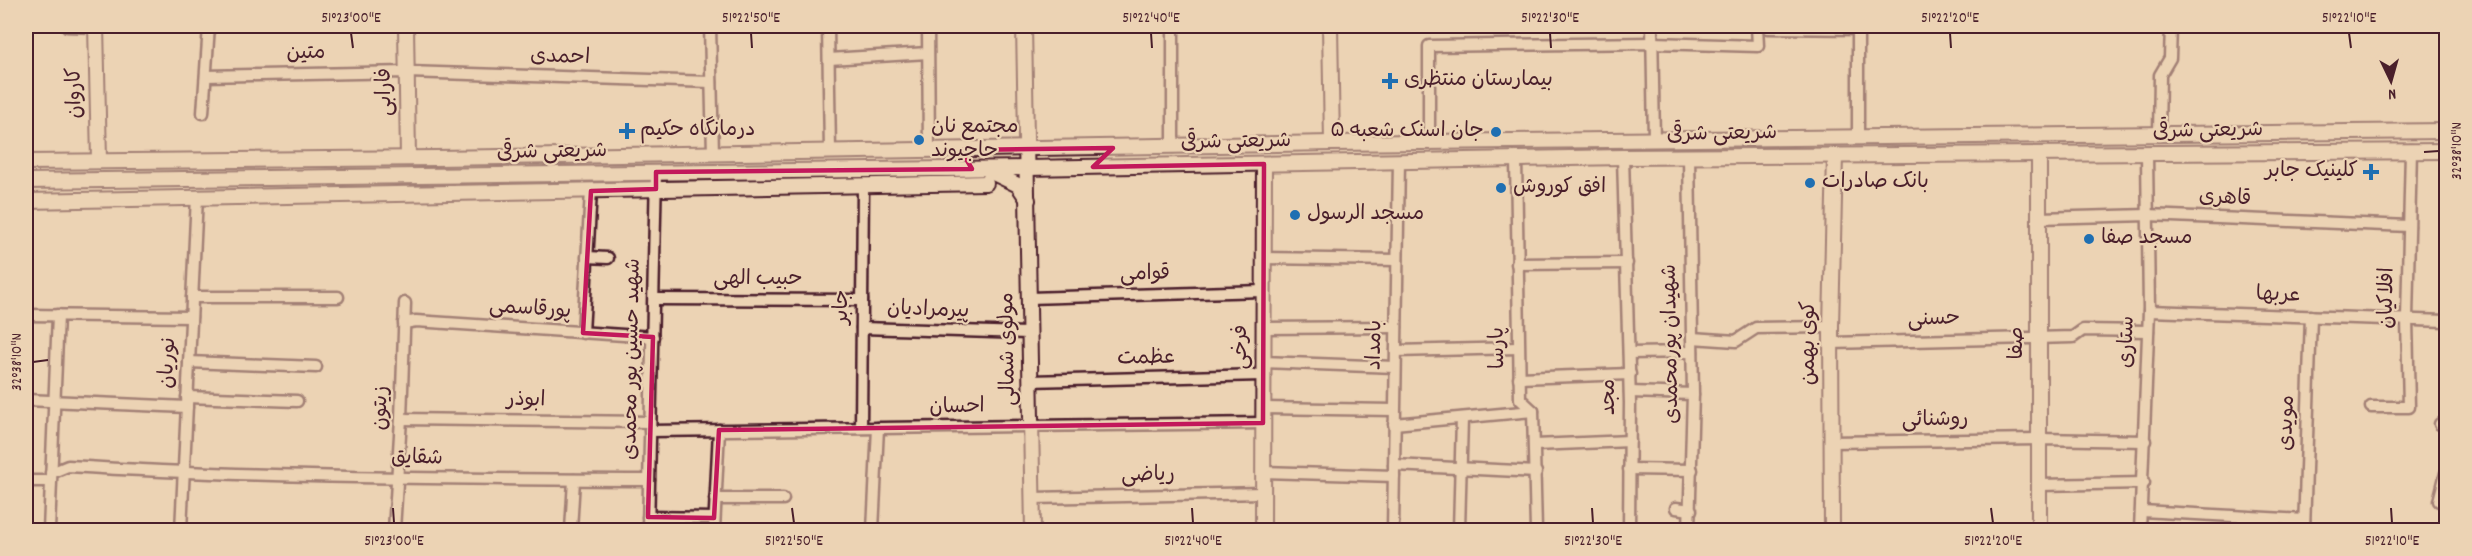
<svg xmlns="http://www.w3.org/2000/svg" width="2472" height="556" font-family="Dekko,'Playpen Sans Arabic',sans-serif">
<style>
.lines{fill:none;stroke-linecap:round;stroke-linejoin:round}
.street-casing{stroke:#4a1f2b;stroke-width:15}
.secondary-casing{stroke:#4a1f2b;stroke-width:18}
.street{stroke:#ecd3b4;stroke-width:10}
.secondary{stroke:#ecd3b4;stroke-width:14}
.marked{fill:none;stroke:#c2185b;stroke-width:4.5;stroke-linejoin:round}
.ticks{fill:none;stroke:#4a1f2b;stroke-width:2}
.poi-dot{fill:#1f6fb2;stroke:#ecd3b4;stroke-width:2}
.labels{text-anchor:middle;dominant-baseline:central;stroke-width:4.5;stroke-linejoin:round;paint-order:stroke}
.street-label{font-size:21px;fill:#4a1f2b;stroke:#ecd3b4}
.poi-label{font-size:21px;fill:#4a1f2b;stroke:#ecd3b4;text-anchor:start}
.neatline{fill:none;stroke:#4a1f2b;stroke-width:2}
.ticks-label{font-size:15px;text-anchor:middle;fill:#4a1f2b}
</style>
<rect width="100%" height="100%" fill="#ecd3b4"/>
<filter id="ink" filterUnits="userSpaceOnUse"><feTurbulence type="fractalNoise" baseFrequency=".0167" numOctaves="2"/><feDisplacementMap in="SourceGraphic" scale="12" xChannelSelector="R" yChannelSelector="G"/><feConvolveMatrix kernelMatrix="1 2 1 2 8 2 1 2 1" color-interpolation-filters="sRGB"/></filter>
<g filter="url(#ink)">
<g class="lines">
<!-- street casing -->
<g class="street-casing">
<g id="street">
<path d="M67 26 96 27"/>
<path d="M710 26 713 154"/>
<path d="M828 26 830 152"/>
<path d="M928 26 929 151"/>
<path d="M1652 26 1654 140"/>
<path d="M1768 28 1858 29"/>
<path d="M829 59 928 53"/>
<path d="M206 76 407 72 711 82"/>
<path d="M203 113 209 26"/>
<path d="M2159 134 2160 75 2170 58 2171 26"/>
<path d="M1858 138V26"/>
<path d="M1429 142V46L1652 43 1758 46 1757 26"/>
<path d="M1173 147V26"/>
<path d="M1623 157 1630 403 1629 530"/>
<path d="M1516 159 1520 399 1533 411 1536 530"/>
<path d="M2039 218 2148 215 2409 226"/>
<path d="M587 257 608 258"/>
<path d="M1263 258 1397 260"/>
<path d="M1517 264 1627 263"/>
<path d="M192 297H338"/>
<path d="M1029 298 1263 291"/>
<path d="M654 299 862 300"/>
<path d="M2149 311 2446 321"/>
<path d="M26 315 191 317"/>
<path d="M404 323 416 321 653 337"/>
<path d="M862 328 1029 333"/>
<path d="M1263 328 1396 327"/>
<path d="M583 333 591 191"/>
<path d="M1692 338 1736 341 1756 328 1831 327"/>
<path d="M1831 343 2073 337 2083 330 2148 331"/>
<path d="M1396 351 1518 348"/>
<path d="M1629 353 1692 352"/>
<path d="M189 362 316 367"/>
<path d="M1262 362 1395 367"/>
<path d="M1519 378 1630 374"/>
<path d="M1030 381 1262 375"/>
<path d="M1630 392 1693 394"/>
<path d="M187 397 297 401"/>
<path d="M26 400 187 407"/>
<path d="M2371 407H2409L2407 319 2411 150"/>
<path d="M1263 408 1394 410"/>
<path d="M401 419 650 422"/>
<path d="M1394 424 1533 411"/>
<path d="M2440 424H2446"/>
<path d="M861 428 863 187"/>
<path d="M650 431 1263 423"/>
<path d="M1831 442 2039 439 2145 441"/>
<path d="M1535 445 1630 441"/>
<path d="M1394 465 1536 472"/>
<path d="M1629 469 1692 470"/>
<path d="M1263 472 1394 476"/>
<path d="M51 473 68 466C261 478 455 479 649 480"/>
<path d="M26 481H50"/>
<path d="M2039 485 2144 483"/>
<path d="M1033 498 1263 493"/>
<path d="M715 499H783"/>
<path d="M2439 501 2446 473"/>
<path d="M1676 508 1691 510"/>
<path d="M2142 511 2304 520"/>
<path d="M648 517 714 518"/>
<path d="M49 530 58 315"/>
<path d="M181 530 197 197"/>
<path d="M394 530 401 419 405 303"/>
<path d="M571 530 574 480"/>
<path d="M648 530 656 172"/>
<path d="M714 530 719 430"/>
<path d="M873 530 878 428"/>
<path d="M1393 530 1399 161"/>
<path d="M1459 530 1462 418"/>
<path d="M1689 530 1693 394 1689 157"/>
<path d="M2140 530 2149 311 2147 154"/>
<path d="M2304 530 2311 316"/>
</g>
</g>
<!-- secondary casing -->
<g class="secondary-casing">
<g id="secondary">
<path d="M96 26 99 160"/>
<path d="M406 26 408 158"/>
<path d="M1024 26 1033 530"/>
<path d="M1330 26 1332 143"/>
<path d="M2039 155V530"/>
<path d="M26 162 435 158 1332 143 2446 131"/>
<path d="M989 171 1018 185 1028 200"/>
<path d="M26 181 1028 168 1623 157 2446 151"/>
<path d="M26 201 986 183"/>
<path d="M1263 530 1264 164"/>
<path d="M1832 530 1831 327 1835 155"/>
</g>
</g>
<!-- street -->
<use href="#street" class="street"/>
<!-- secondary -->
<use href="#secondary" class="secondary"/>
</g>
</g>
<!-- marked area -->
<path d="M0 0H2472V556H0ZM1113 148 1093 167 1264 164 1263 423 719 430 714 518 648 517 653 337 583 333 591 191 656 189V172L972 169 961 150Z" fill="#ecd3b4" fill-opacity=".55" fill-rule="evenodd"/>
<path class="marked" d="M1113 148 1093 167 1264 164 1263 423 719 430 714 518 648 517 653 337 583 333 591 191 656 189V172L972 169 961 150Z"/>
<!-- ticks -->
<path class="ticks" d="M351 33 353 48M751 33 752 48M1151 33 1152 48M1550 33 1551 48M1950 33 1951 48M2349 33 2351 48M2424 152 2439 151M33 362 48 360M393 508 394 523M792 508 794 523M1192 508 1193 523M1592 508 1593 523M1991 508 1993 523M2391 508 2392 523"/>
<!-- markers -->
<g class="poi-dot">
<path d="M1387 72h6v6h6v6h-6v6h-6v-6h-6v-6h6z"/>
<path d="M624 122h6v6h6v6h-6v6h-6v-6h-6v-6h6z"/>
<circle cx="1496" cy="132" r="6"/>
<circle cx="919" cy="140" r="6"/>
<path d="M2368 163h6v6h6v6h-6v6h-6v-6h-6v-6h6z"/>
<circle cx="1810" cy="183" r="6"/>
<circle cx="1501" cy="188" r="6"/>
<circle cx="1295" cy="215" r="6"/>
<circle cx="2089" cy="239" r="6"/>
</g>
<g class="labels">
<!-- street labels -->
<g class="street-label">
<text transform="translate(306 54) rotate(-1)">متین</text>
<text transform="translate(560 58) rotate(2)">احمدی</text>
<text transform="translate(386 92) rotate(-91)">فارابی</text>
<text transform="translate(76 93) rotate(-91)">کاروان</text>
<text transform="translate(2208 132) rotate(-1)">شریعتی شرقی</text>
<text transform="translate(1722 135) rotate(-1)">شریعتی شرقی</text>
<text transform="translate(1236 143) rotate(-1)">شریعتی شرقی</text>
<text transform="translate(552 153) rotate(-1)">شریعتی شرقی</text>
<text transform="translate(2225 199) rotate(3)">قاهری</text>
<text transform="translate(1145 275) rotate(-2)">قوامی</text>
<text x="758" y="280">حبیب الهی</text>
<text transform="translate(2278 296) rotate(2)">عربها</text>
<text transform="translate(2388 298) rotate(-89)">افلاکیان</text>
<text transform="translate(843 307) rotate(-90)">جابر</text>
<text transform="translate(530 310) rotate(4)">پورقاسمی</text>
<text transform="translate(928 311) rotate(2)">پیرمرادیان</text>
<text transform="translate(1934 320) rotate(-2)">حسنی</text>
<text transform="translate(2128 342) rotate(-88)">ستاری</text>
<text transform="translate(1810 343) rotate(-90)">کوی بهمن</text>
<text transform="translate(2018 343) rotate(-90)">صفا</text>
<text transform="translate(1672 344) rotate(-91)">شهیدان پورمحمدی</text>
<text transform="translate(1376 345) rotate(-89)">بامداد</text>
<text transform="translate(1242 347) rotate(-90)">فرخی</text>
<text transform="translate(1499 348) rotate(-91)">پارسا</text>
<text transform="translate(1009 349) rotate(-91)">مولوی شمالی</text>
<text transform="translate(633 359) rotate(-89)">شهید حسین پور محمدی</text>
<text transform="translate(1146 359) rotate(-1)">عظمت</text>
<text transform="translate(169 363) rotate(-87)">نوریان</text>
<text transform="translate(1610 397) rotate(-90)">مجد</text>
<text transform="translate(526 401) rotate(1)">ابوذر</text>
<text transform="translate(382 408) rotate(-88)">زیتون</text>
<text transform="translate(957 408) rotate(-1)">احسان</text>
<text transform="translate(1935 421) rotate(-1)">روشنائی</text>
<text transform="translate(2288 423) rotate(-88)">مویدی</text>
<text transform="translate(417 459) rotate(1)">شقایق</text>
<text transform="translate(1148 476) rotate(-1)">ریاضی</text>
</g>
<!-- poi labels -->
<g class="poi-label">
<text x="1404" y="81">بیمارستان منتظری</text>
<text x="931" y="128">مجتمع نان<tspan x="931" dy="24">حاجیوند</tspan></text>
<text x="640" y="131">درمانگاه حکیم</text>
<text x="1484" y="132" text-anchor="end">جان اسنک شعبه ۵</text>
<text x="2358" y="172" text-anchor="end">کلینیک جابر</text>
<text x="1822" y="183">بانک صادرات</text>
<text x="1513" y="188">افق کوروش</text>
<text x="1307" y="215">مسجد الرسول</text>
<text x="2101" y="239">مسجد صفا</text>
</g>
</g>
<!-- margin -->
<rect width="2472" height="556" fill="none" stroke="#ecd3b4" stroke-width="66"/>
<!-- north arrow -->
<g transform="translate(2391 81) rotate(175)" stroke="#ecd3b4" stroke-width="4.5" paint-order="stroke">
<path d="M0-4.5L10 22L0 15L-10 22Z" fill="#4a1f2b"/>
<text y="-9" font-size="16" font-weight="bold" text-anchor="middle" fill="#4a1f2b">N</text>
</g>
<rect x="33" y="33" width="2406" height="490" class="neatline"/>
<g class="ticks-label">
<text x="351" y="22">51°23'00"E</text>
<text x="751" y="22">51°22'50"E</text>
<text x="1151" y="22">51°22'40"E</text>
<text x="1550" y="22">51°22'30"E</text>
<text x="1950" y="22">51°22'20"E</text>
<text x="2349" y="22">51°22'10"E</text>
<text transform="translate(2456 151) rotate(-90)" y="5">32°38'10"N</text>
<text transform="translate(16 362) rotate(-90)" y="5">32°38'10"N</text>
<text x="394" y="545">51°23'00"E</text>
<text x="794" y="545">51°22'50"E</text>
<text x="1193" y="545">51°22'40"E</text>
<text x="1593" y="545">51°22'30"E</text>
<text x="1993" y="545">51°22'20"E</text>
<text x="2392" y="545">51°22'10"E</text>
</g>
</svg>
